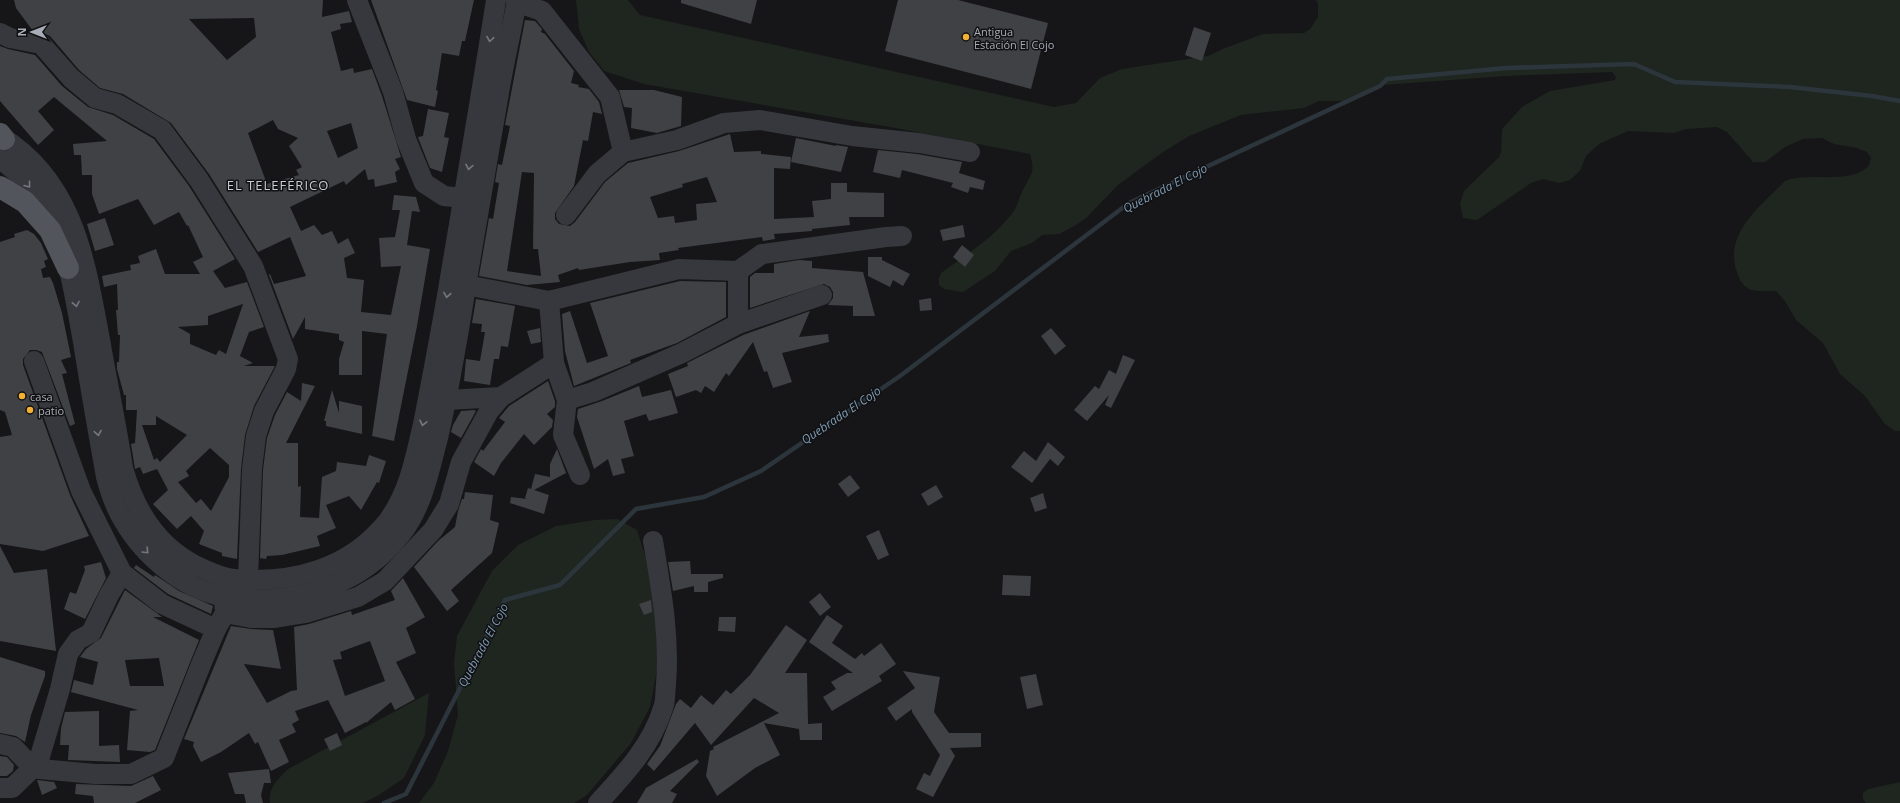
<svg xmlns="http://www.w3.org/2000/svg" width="1900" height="803" font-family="'Open Sans',sans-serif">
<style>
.green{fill:#1e261f}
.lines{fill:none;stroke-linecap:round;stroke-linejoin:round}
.stream{stroke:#2c353c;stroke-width:4.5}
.building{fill:#404145;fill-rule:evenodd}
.minor{stroke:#37383d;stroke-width:20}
.major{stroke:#53555c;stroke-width:22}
.oneway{stroke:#757881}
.poi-dot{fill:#f2b134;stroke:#111113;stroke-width:1.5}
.labels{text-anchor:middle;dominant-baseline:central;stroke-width:3;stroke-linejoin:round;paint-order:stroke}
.poi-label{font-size:11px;fill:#a8adb8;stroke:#111113;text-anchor:start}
.water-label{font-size:12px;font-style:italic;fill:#7f9bb3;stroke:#111113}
.quarter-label{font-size:13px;letter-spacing:1px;fill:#c9ccd4;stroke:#111113}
</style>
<rect width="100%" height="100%" fill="#161618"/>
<!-- green -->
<g class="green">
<path d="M576 0H628L640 15 1054 107 1076 103 1100 78 1122 69 1208 56 1225 48 1263 34 1304 33 1310 29 1318 17V4L1316 0H1900V431H1895L1884 423 1865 396 1840 374 1823 343 1796 320 1785 301 1776 291C1754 291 1743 294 1736 269 1725 232 1762 205 1785 181 1808 171 1852 186 1869 165L1871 158 1867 152 1857 148 1834 144 1822 138 1803 139 1785 147 1765 162H1753L1727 132 1717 127 1686 129 1674 133 1628 131 1599 144 1586 156 1580 171 1570 180 1559 183 1543 179 1531 183 1477 220 1463 218 1460 204 1464 191 1499 157 1501 152 1502 129 1522 107 1550 91 1615 80 1616 77 1612 72 1506 76 1383 85 1356 95 1346 101H1319L1304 108 1241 115 1189 136 1163 152 1118 185 1086 218 1076 225 1059 234 1042 235 1032 243 1011 251 995 271 963 292 944 289 939 285V279L941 273C967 254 995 237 1014 211 1018 204 1020 195 1024 188 1032 172 1035 173 1030 154L890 127 644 84 604 71 589 52 579 29Z"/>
<path d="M617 519 637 530 652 578 659 629 657 671 650 707 631 743 587 795 574 803H419L434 783 448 751 458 715 454 663 457 636 492 571 518 545 556 526 595 520Z"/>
<path d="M429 693 425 735 404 778 377 796 363 803H270C267 789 279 778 288 769Z"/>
<path d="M1900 782V803H1866L1863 799V793L1868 789Z"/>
</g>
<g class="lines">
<!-- stream -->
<path class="stream" d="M384 803 406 794 505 600 560 585 636 509 704 497 761 471 900 376 1129 203 1380 86 1387 79 1506 68 1634 64 1675 82 1790 87 1872 96 1900 101"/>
</g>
<!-- building -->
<g class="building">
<path d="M14 0H323L322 17 349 11 352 22 340 24 341 29 331 32 341 71 353 68 354 73 372 69 382 96 401 157 395 159 400 169 395 172 397 182 375 187 374 179 368 180 365 169 346 185 344 181 290 207 301 231 314 225 322 235 332 231 338 244 348 238 355 253 344 258 347 278 364 280 361 312 391 315 401 266 381 267 379 238 395 237 400 210H392L394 195 416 197 420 212 412 211 407 245 430 249 417 326 394 441 372 436 387 334 362 331V375H339V359L344 342 339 340V334L305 329V317L293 339 269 275 270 274 274 284 306 276 290 237 258 252 209 174 171 123 123 94 100 88 79 70 50 36 43 33 33 31 16 8ZM254 18 256 37 227 60 189 19ZM273 120 278 129 298 138 289 146 302 167 296 170 299 175 267 184 248 133ZM351 123 358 148 338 158 327 131Z"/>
<path d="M371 0H474L465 41H462L459 56 442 53 436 90 438 91 435 107 407 100Z"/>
<path d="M681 0H757L751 24 681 3Z"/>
<path d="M898 0H958L1048 23 1031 89 885 51Z"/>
<path d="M525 20 535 21 542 29 541 32 545 34 574 71 571 83 579 85 578 87 589 89 599 102 602 114 593 112 588 141 583 140 574 186 555 213V219L559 224 570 226 575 222 605 182 628 163 679 151 730 134 734 152 761 151V154L791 157 790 169 774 168V219L814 217 812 201 831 199V183H847V192L884 193V217H849L850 225 812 229V231L774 234 775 239 763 241 762 237 678 248 679 250 659 253 660 260 630 262 579 270 578 268 558 275 560 282 527 285 479 276 489 218 493 219 499 183 495 182 498 164 502 165 510 126 505 125ZM522 172 534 173 533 249H538L541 276 507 271ZM707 177 717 202 696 204 697 220 675 223 674 216 658 218 650 197 683 187 682 184Z"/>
<path d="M1194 27 1211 33 1202 61 1185 55Z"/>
<path d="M0 46 8 49 35 55 62 86 88 107 113 115 154 139 189 186 235 259 213 271 225 288 247 282 264 327 249 332 240 356 253 363 244 366H275L254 406 245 435 241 469 237 559 222 556V553L199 544 204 531 191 516 177 529 153 504 168 490 157 469 143 474 140 467 135 469 131 444 135 443 137 410H126V395H124L117 369V362H119L120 335H118L116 310H118L117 284 104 287 102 276 131 270 130 265 140 263 138 256 156 249 165 274H200L193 262 203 257 188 225 187 226 179 212 154 225 138 199 99 214 92 194V175H82L81 155H74L73 144 107 141 54 97 38 111 54 130 38 145 0 101ZM243 304 226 354 219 350 216 355 190 344V334L178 327 208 325V316ZM156 416 187 435 160 462 157 458 154 460 142 425H156ZM210 448 229 465V477L211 511 201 499 196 503 178 482 189 476 186 471Z"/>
<path d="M619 90H654L682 97 681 126 657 133 631 128 632 108 624 107Z"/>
<path d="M428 109 449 113 444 137 449 138 442 172 430 168 419 140 418 137 423 136Z"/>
<path d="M796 138 836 146V145L848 147 841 172 791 162Z"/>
<path d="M878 150 917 154 962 162 959 173 985 181 983 190 970 187 968 193 951 187 953 183 902 170 900 178 873 172Z"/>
<path d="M105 218 114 245 95 251 87 224Z"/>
<path d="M963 225 965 237 943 241 940 230Z"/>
<path d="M27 230 34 234 41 243 48 259 44 261 46 267 41 269 43 278 50 277 53 283 62 313 71 357 61 360 67 373 62 374 75 424 70 426 42 352 36 350H30L23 359V365L70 495 89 536 43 551 0 544V437L12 435 5 412 0 410V242L15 237 14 234Z"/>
<path d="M962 245 974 255 965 267 953 257Z"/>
<path d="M868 257H882V260L910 274 903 286 893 280 890 287 868 276Z"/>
<path d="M799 260 812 261V268L863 272 875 316H853V306L828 305 833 298V292L830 287 824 284 750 308V277L755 273H774V264Z"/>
<path d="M680 281 726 282V317L677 343 630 360 631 363 574 386 565 351 562 314 570 311 587 363 608 356 590 303Z"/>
<path d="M931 298 932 310 920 311 919 300Z"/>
<path d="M476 299 515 306 508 347 501 346 499 359H494L490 385 464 381 466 359 480 361 485 332H481L482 324 472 323Z"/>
<path d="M810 311 799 337 828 334 829 342 782 353 792 382 773 388 767 371 764 372 753 342 729 376 726 373 714 392 705 386 701 393 696 390 676 397 668 374 688 366 687 363 743 335Z"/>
<path d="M540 328 541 342 531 344 527 331Z"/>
<path d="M1051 328 1066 346 1055 355 1041 336Z"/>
<path d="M1123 355 1135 360 1111 408 1105 405 1109 395 1087 421 1074 410 1095 386 1099 389 1109 370 1116 374Z"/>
<path d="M548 381 555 401V407L547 414 553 420 552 427 534 445 524 434 501 463 494 476 474 462 481 449 483 451 505 422 499 418 509 406Z"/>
<path d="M302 383 315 386 286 443H298V487L301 486 300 517 319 518 322 477 336 471 337 462 366 466 369 455 386 461 379 483 377 482 361 510 349 496 326 505 336 528 317 536 320 546 282 555 267 556 266 559 260 558 263 470 267 438 275 415 287 392 301 401Z"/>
<path d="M639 386 642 397 671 390 678 413 649 421 646 414 624 421 634 456 621 459 625 473 613 476 608 459 594 469 577 417 578 409 602 401Z"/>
<path d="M332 390 339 413V401L362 406V434L326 426V421H324Z"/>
<path d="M474 410 476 411 461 438 451 432 453 425 461 411Z"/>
<path d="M1048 442 1065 457 1058 466 1050 459 1032 483 1011 467 1024 451 1036 461Z"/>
<path d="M557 449 566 473 534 490 549 495 544 514 510 503 511 497 527 499 525 498 528 488 531 489 535 474 550 477V464Z"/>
<path d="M850 475 860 488 848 497 838 484Z"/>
<path d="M936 485 943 497 928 506 921 494Z"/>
<path d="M465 492 493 495 490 520 499 523 492 553 451 590 459 601 447 611 414 567 438 541 455 527 458 511 462 499H464Z"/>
<path d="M1043 493 1047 508 1035 512 1030 498Z"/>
<path d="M879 530 889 555 878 560 866 536Z"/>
<path d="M0 546 14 573 47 569 56 651 0 641Z"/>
<path d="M690 561 691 574H723V578L708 582V592H694V586L673 591 668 562Z"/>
<path d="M101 562 106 578 85 619 64 609 70 592 76 594 85 570 84 566Z"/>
<path d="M136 565 154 577 155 575 179 591 213 606 211 614 168 594 134 568Z"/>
<path d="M1003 575 1031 576 1030 596 1002 595Z"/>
<path d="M403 578 425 617 406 628 416 653 396 662 415 699 395 710 391 702 366 723V722L345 733 328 700 295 711 299 720 292 724 296 732 279 740 289 762 271 771 258 742 255 744 249 733 221 752 201 762 193 746 194 742 184 739 231 626 251 629 273 630 281 669 244 664 267 703 291 691 297 690 294 627 309 624 351 611 352 615 395 600 391 591ZM370 641 385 681 345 696 333 660 342 659 340 652Z"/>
<path d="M125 590 162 617H153L199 640 155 750 150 752 127 750 130 711 138 710 71 692 74 680 93 685 98 662 80 657 86 649 101 638ZM159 658 164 686H130L125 660Z"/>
<path d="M820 593 831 607 820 616 809 602Z"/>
<path d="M651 600 652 612 644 615 639 604Z"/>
<path d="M827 615 843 626 832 643 855 659 862 653 864 656 881 643 896 664 879 676 882 681 832 711 823 697 836 689 831 682 847 673H853L809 642Z"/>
<path d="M719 617H736L735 632 718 631Z"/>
<path d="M786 625 807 640 785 673H807L808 724 822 723V740H800L799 729 764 723 780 755 755 768 717 796 706 776 710 751 714 749 713 747 779 713 754 698 711 745 695 723 654 771 647 764 660 746 676 704 680 699 691 708 701 695 713 705 726 690 731 694 750 675Z"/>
<path d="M0 657 45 671V676L31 715 25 742 16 736 0 733Z"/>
<path d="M903 671 940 677 934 712 949 733H981V747L950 748 955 756 933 797 916 789 924 773 930 776 940 755 912 712V709L896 721 887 708 915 688Z"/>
<path d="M1036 674 1043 705 1027 709 1020 677Z"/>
<path d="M99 711V746L119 745 120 762 68 760 69 745H60L61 728 65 712Z"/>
<path d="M337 733 342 745 330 751 324 739Z"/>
<path d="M0 756 7 757 14 765 13 771 7 776H0Z"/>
<path d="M697 759 699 762 670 791 677 794 672 803H637L646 788Z"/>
<path d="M269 769 271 783H264L261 795 263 803H246L244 794H235L228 773Z"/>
<path d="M153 776 161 790 135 803H94L93 796 75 794 76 784 131 786Z"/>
<path d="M37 780 54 782 57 788 42 795Z"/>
</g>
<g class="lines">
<!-- minor -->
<g class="minor">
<path d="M357 0 393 92 406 139 424 183 444 196 463 198"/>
<path d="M516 2 542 11 610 97 623 152"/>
<path d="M0 33 10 38 41 44 71 78 95 98 117 104 162 130 199 180 253 266 288 359 286 369 264 411 256 436 252 469 248 580"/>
<path d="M0 136C76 182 86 266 101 345 108 386 117 427 123 468 135 511 159 549 201 568 212 573 223 578 234 579 293 584 349 569 387 522 409 493 415 458 423 424 432 379 440 335 448 290 464 193 481 97 496 0"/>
<path d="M0 159C23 175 43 200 55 227 70 263 76 303 83 342 90 387 98 432 106 477 110 492 115 507 123 520 145 558 187 593 233 598 297 605 361 586 402 533 423 505 429 472 438 438 452 378 461 317 471 256 481 200 490 143 500 87 505 58 512 29 517 0"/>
<path d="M566 215 597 174 623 152 677 140 724 123 760 120 852 136 919 143 970 152"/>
<path d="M738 271V324"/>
<path d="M466 285 549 301 679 269 738 271 762 254 886 237 902 236"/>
<path d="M549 301 554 363 567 400 563 435 580 475"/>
<path d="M34 361 81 491 122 573 162 604 216 629"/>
<path d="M447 400 501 397 554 363"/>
<path d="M567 400 593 392 682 353 738 324 822 295"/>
<path d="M225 613 251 618H275L306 613 358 597 385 581 433 530 449 504 461 462 489 411 501 397"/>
<path d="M0 744 13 747 33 768 40 769 95 774H131L164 758 202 662 216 629 225 613 224 599"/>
<path d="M0 788H12L38 763 60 689 68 654 78 640 91 633 109 595 122 573"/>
<path d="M598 803C624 775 652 745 663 708 666 701 665 691 666 684 670 635 661 588 653 541"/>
</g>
<!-- major -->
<g class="major">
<path d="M0 134 4 139"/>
<path d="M0 187 25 202 50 230 68 268"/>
</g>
</g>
<!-- one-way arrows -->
<defs><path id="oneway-chevron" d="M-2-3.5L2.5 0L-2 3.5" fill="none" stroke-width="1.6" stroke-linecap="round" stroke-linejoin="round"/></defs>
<g class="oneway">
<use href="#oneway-chevron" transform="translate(490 39) rotate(99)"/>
<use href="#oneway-chevron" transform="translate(469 167) rotate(100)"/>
<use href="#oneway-chevron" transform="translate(28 185) rotate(52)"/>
<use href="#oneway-chevron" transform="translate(447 295) rotate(100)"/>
<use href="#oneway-chevron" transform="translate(76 304) rotate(79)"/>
<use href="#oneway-chevron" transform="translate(423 423) rotate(102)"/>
<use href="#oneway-chevron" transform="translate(98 433) rotate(80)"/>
<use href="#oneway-chevron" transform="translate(146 551) rotate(46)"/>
</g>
<!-- markers -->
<g class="poi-dot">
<circle cx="966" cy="37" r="4"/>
<circle cx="22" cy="396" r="4"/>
<circle cx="30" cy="410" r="4"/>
</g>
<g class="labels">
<!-- poi labels -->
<g class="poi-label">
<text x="974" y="31">Antigua<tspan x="974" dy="13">Estación El Cojo</tspan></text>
<text x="30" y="396">casa</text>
<text x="38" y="410">patio</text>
</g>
<!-- water labels -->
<g class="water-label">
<text transform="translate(1165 188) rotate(-27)">Quebrada El Cojo</text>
<text transform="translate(841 415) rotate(-34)">Quebrada El Cojo</text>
<text transform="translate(483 645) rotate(-62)">Quebrada El Cojo</text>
</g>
<!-- quarter labels -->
<g class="quarter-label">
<text x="278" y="185">EL TELEFÉRICO</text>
</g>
</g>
<!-- north arrow -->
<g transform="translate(32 32) rotate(270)" stroke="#111113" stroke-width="3" paint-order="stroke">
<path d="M0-3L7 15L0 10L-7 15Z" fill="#a8adb8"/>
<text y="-6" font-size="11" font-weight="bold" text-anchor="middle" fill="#a8adb8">N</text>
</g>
</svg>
